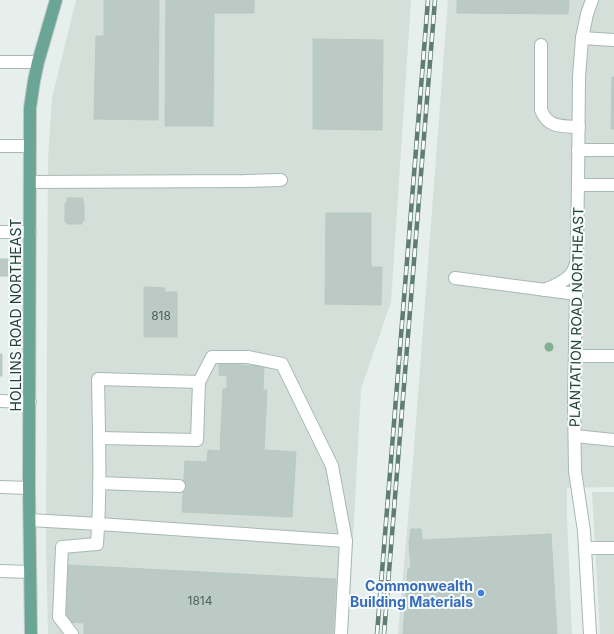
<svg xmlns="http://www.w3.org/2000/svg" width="614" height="634" font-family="Inter,sans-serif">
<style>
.built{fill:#d4dfda}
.building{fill:#bbcac4;stroke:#b8c9c2}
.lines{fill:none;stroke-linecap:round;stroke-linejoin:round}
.minor-casing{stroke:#a8b8b2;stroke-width:14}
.major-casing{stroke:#c2cac8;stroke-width:14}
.minor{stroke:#fff;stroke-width:12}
.major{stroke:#6aa596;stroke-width:12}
.rail-casing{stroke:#5f7d75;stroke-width:4.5}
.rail{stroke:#f7fbf9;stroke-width:3;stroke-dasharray:9;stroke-linecap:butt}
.tree{fill:#80af93}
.shop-dot{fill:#3f7fe0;stroke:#f7fbf9;stroke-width:1.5}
.labels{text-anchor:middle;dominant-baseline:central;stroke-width:4;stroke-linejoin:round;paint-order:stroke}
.number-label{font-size:12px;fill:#4a645c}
.street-label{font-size:14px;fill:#24423a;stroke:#f7fbf9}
.shop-label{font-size:14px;font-weight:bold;fill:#366cbe;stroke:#f7fbf9;text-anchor:end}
</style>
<rect width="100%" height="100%" fill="#e6efeb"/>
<!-- built -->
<g class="built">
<path d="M76 0H411L391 302 361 389 348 634H48L46 545 48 159 52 98Z"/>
<path d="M448 0H614V487L567 488V519L572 634H398L413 461Z"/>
<path d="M592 492H614V634H600Z"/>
</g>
<!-- building -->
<g class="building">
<path d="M104 0H159L158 120 94 119 96 36H104Z"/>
<path d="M166 0H254V13H214L213 126H165Z"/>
<path d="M457 0H569L568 14 457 13Z"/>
<path d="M313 39 383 40 382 130 313 129Z"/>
<path d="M612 77H614V129H611Z"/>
<path d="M67 198H83V203H84V221H82V224H67V221L65 222V203H67Z"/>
<path d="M326 213H371V267H382L381 305 325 304Z"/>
<rect x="0" y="259" width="8" height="17"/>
<path d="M144 287 165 288 164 292H177V337H144Z"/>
<rect x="0" y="354" width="2" height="22"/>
<path d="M219 364 264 366 263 390H267L264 450 296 452 292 517 182 512 185 461 207 462 208 450 220 451 223 389H227V376L219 375Z"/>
<path d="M411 529H421L422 540 551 534 557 634H403L408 569 411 568 409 542Z"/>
<path d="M68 565 336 579 333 634H84V623L65 622Z"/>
</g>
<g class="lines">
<!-- minor casing -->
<g class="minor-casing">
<g id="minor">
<path d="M582 38 614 40"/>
<path d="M541 45V110C548 128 561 126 579 127"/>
<path d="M0 62H38"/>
<path d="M0 146H30"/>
<path d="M578 150H614"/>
<path d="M30 182 245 181 281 180"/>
<path d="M578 185H614"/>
<path d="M0 232H30"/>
<path d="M455 278 576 294"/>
<path d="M544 290C553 287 567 280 572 273 574 270 575 267 576 264"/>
<path d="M575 356H614"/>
<path d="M0 401 30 402"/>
<path d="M575 436 614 440"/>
<path d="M99 438 197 440 199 382"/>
<path d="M99 483 179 486"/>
<path d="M0 487 29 488"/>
<path d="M30 520 99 524 346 541 332 466 282 364 248 357H212L199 382 98 379C99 434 101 489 97 544L62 547 59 617 72 634"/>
<path d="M585 548H614"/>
<path d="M0 571 30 572"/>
<path d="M341 634 346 541"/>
<path d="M590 634 584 531 575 471 574 403 578 185 579 77 582 38 587 14 592 0"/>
</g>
</g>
<!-- major casing -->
<g class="major-casing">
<path id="major" d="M31 634 29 488 30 108 34 81 38 62 56 0"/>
</g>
<!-- minor -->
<use href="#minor" class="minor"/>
<!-- major -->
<use href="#major" class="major"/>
<!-- rail casing -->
<g class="rail-casing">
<g id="rail">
<path d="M377 634 428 0"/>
<path d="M384 634 435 0"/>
</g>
</g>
<!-- rail -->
<use href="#rail" class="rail"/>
</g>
<!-- trees -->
<circle class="tree" cx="549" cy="347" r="4.5"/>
<!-- markers -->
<circle class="shop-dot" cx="481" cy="593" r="4"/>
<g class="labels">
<!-- number labels -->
<g class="number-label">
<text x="161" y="315">818</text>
<text x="200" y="600">1814</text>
</g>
<!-- street labels -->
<g class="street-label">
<text transform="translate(15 315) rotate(-90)">HOLLINS ROAD NORTHEAST</text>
<text transform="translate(576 317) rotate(-89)">PLANTATION ROAD NORTHEAST</text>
</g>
<!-- shop labels -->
<g class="shop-label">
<text x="473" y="585">Commonwealth<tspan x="473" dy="16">Building Materials</tspan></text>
</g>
</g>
</svg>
